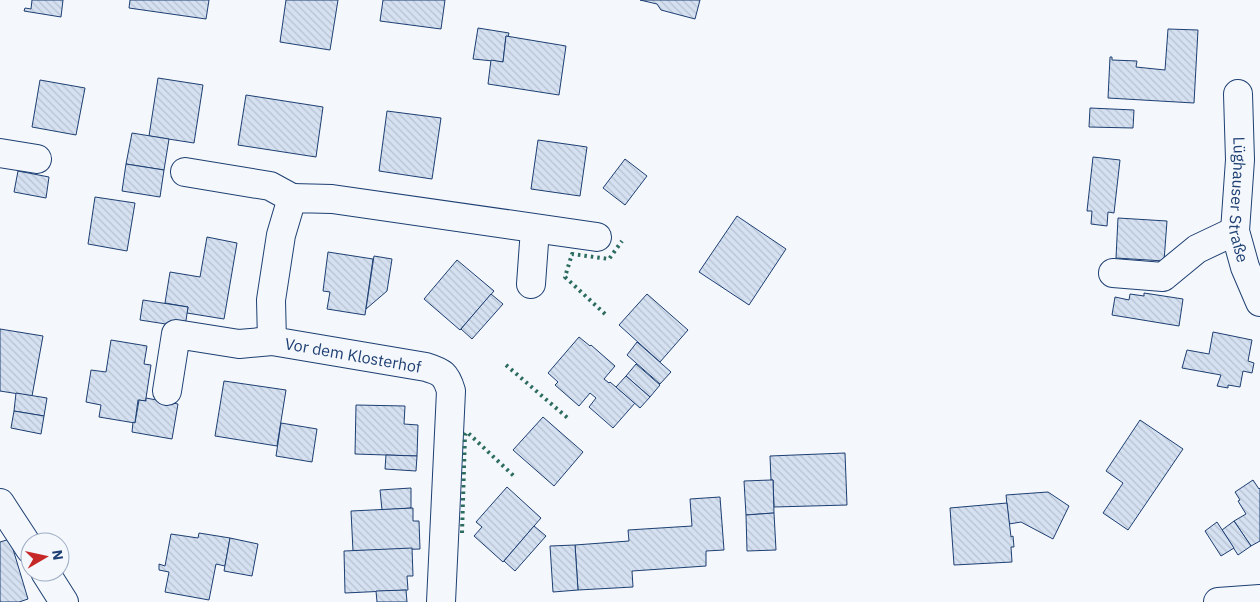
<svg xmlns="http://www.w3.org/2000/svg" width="1260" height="602" font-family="'IBM Plex Sans',sans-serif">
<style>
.building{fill:url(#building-back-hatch);stroke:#1d3f73}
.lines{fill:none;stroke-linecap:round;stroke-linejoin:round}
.minor-casing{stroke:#1d3f73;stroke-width:30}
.minor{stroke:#f4f7fb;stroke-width:28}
.hedge{stroke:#2c6c60;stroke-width:4;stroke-dasharray:2.5 4;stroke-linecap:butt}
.labels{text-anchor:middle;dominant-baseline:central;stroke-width:4;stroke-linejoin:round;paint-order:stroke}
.street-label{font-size:16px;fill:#1d3f73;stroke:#f4f7fb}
</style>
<defs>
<pattern id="building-back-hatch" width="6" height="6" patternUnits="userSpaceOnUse" patternTransform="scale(1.25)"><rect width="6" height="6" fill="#d5e0f0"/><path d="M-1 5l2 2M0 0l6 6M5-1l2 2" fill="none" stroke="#b6c1d1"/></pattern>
</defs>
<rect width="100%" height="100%" fill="#f4f7fb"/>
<!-- building -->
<g class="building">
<path d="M32 0H63L61 17 24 11 25 8 31 9Z"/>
<path d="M130 0H209L206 19 129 8Z"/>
<path d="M286 0H338L330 50 280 42Z"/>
<path d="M383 0H445L441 29 380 21Z"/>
<path d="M640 0H700L695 19 661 10 657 4Z"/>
<path d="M478 28 509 33 508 37 506 36 503 62 473 59Z"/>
<path d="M1168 29 1198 30 1194 103 1108 98 1110 57H1112V60L1137 61 1136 67 1165 70Z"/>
<path d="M506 36 566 46 559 95 488 84 491 60 503 62Z"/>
<path d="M158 78 203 85 194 143 149 136Z"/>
<path d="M40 80 85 88 76 135 32 127Z"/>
<path d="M246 95 323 107 316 157 238 145Z"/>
<path d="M1090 108 1134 110 1133 128 1089 127Z"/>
<path d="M387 111 441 118 432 179 379 171Z"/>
<path d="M132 133 169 139 164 170 126 164Z"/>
<path d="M538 140 587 147 580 196 531 189Z"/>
<path d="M1093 157 1120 160 1114 213 1108 212 1107 226 1091 224 1092 211H1087Z"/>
<path d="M625 159 647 176 625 205 603 188Z"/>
<path d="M126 164 164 170 160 197 122 191Z"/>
<path d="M18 171 49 177 46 198 14 192Z"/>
<path d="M95 197 135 203 127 251 88 244Z"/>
<path d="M737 216 786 249 749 305 699 272Z"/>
<path d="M1118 218 1167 221 1164 261 1116 258Z"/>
<path d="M207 237 237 243 224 319 187 313 188 307 165 303 170 272 200 277Z"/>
<path d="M328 252 373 259 365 315 327 309 330 292 323 291Z"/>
<path d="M374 256 392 259 387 291 366 309Z"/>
<path d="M457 260 494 291 460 330 424 299Z"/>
<path d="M1144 293 1183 299 1179 326 1112 315 1115 297 1129 300 1130 294 1144 296Z"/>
<path d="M491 294 503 304 472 339 461 329Z"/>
<path d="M647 294 688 330 660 362 619 325Z"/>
<path d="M143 300 188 307 185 327 140 320Z"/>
<path d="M0 329 43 336 32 396 0 391Z"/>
<path d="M1213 332 1252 340 1248 361 1254 363 1252 373 1243 371 1240 387 1228 385V388L1217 386 1221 375 1182 368 1187 350 1209 354Z"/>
<path d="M579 337 590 346 591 345 615 366 604 379 609 383 610 382 635 403 613 428 589 407 596 398 590 393 579 406 555 385 558 382 548 373Z"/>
<path d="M111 340 147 346 144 364 151 365 146 398V401L138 400 135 423 99 417 101 405 86 402 91 370 106 372Z"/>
<path d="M637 342 671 372 660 384 627 355Z"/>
<path d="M636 364 660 385 650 397 626 376Z"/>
<path d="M626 376 650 397 640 408 616 387Z"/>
<path d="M224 381 286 390 277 446 215 436Z"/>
<path d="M16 393 47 398 44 416 14 411Z"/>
<path d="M146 398 178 404 172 439 132 432 133 422 135 423 139 400 146 401Z"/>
<path d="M356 405 405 406 404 424 418 425 417 456 355 454Z"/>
<path d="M14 411 44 416 41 434 11 428Z"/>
<path d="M543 417 583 452 554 486 513 450Z"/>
<path d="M1140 420 1183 449 1128 530 1103 513 1123 483 1106 471Z"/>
<path d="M281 423 317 429 312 462 276 456Z"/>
<path d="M845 453 847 505 774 507 773 480H771L770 456Z"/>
<path d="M386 455 417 456 416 471 385 469Z"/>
<path d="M771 480H773L774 513 746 515 744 481Z"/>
<path d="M1253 480 1259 489 1260 488V541L1251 546 1234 521 1246 514 1238 501 1240 500 1235 492Z"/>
<path d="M507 487 541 518 503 562 474 536 482 527 476 522Z"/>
<path d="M411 488V508L382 510 380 490Z"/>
<path d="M1048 492 1069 506 1053 539 1021 522 1009 524 1006 495Z"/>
<path d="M720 497 724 550 706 551V566L632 571 633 587 578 590 575 545 629 541 628 530 692 526 690 499Z"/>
<path d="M1007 503 1011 537 1013 536 1014 547H1011L1012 562 954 565 950 508Z"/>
<path d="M413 508V521H419L420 549 353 551 351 511Z"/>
<path d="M774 513 776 550 747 551 746 515Z"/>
<path d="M1234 521 1251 546 1238 555 1222 530Z"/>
<path d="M1217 522 1234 548 1221 556 1205 531Z"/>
<path d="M534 526 546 536 515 571 504 561Z"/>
<path d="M199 533 230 538 225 566 216 564 209 600 165 592 169 572 159 570V564L165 566 171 534 198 538Z"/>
<path d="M230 538 258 544 252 576 224 571Z"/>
<path d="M10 539 28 599 19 602H0V542Z"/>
<path d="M575 545 578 590 553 592 550 546Z"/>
<path d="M412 548 413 576H407L408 590 345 593 344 551Z"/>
<path d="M406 590 407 602H377L376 591Z"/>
</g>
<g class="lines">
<!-- minor casing -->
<g class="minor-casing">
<g id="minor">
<path id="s1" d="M1238 94 1240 160 1235 231 1245 267 1260 302"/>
<path d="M0 153 37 159"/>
<path d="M185 172 270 186 292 198"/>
<path d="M1113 273 1163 277 1197 249 1235 231"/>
<path d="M531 284 535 229"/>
<path d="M167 391 176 334 239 344 272 341"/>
<path d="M0 503 30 549"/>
<path d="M45 572 64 602"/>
<path d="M441 602 451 391C446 374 442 372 426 367L272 341 271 300 281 235 292 198 332 199 597 237"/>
<path d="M1218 602 1260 599"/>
</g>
</g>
<!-- minor -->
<use href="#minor" class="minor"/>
<!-- hedge -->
<g class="hedge">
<path d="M605 314 565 277 572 254 609 259 622 241"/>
<path d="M506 365 570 420"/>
<path d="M462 533 465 435 467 432 516 478"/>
</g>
</g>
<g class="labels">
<!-- street labels -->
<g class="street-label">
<text stroke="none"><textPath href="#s1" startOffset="106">Lüghauser Straße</textPath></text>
<text transform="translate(353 355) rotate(10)">Vor dem Klosterhof</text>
</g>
</g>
<!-- north arrow -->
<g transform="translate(45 557) rotate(81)"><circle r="24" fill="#f4f7fb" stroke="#9eadc5"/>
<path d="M0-4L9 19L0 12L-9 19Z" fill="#c62828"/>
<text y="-8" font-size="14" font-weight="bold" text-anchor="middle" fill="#1d3f73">N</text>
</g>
</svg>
